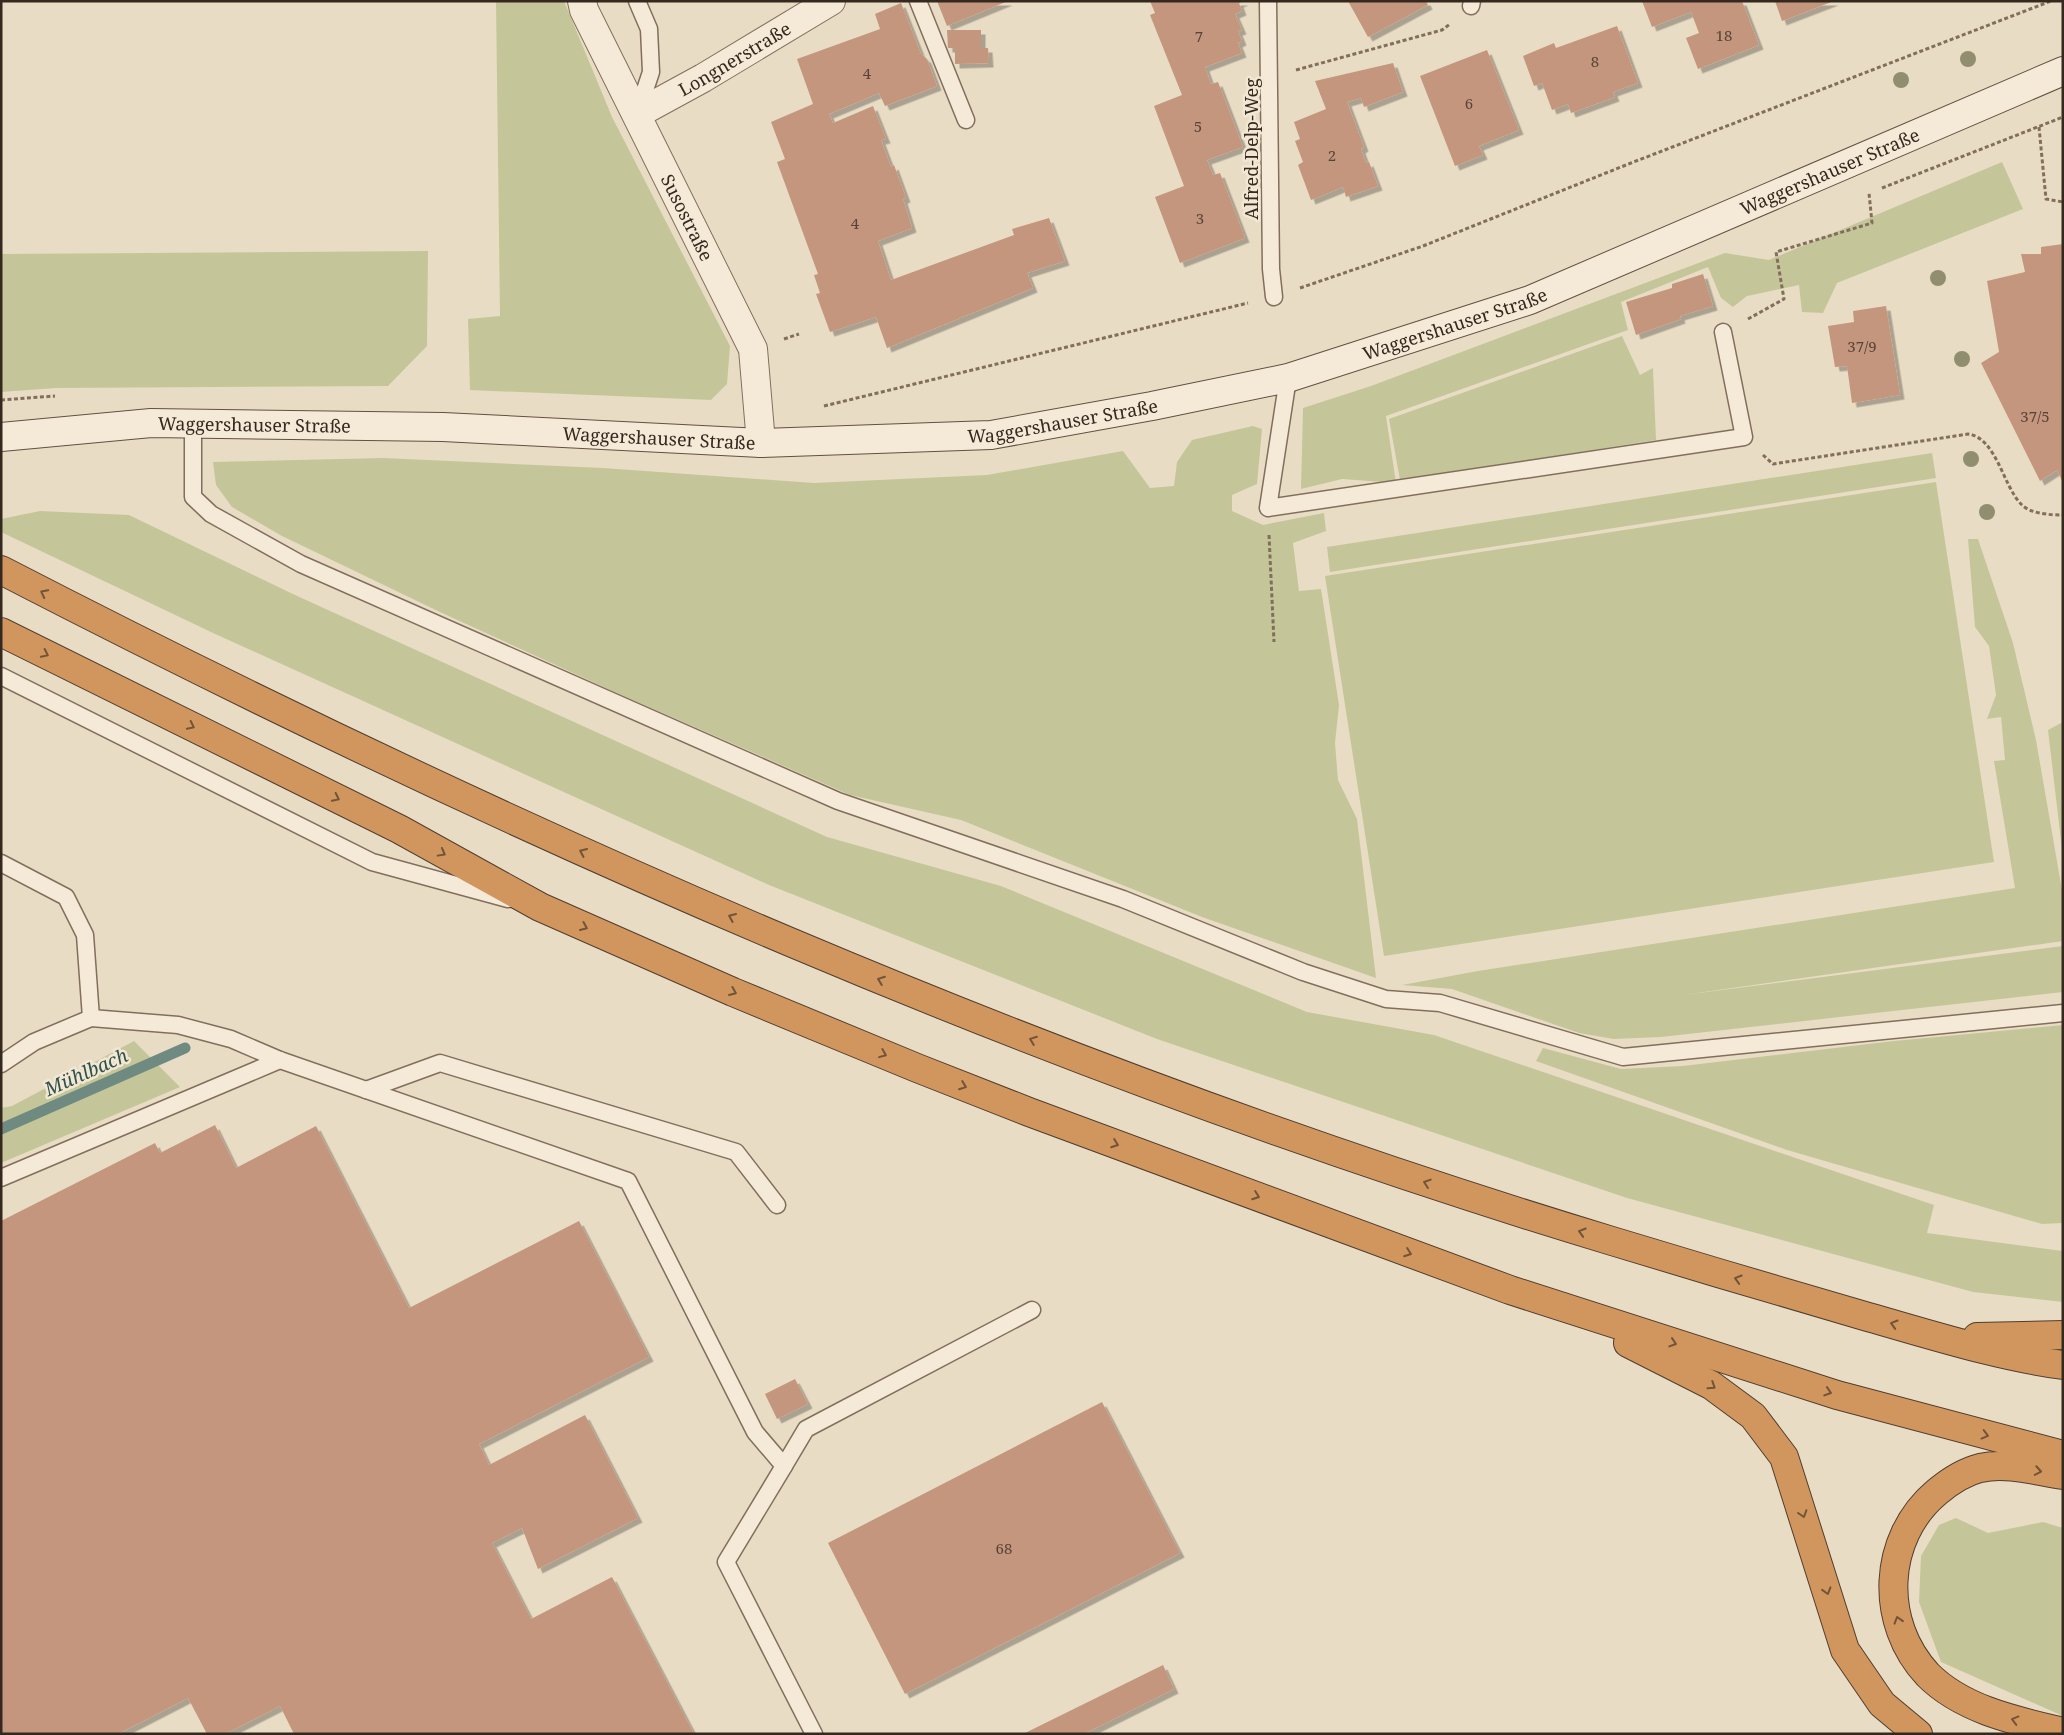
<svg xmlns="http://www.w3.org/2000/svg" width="2064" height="1735" font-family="'Noto Serif',serif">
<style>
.green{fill:#c4c699}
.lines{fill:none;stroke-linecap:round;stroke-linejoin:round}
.stream{stroke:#6e8a81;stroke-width:11}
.building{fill:#c4967e;filter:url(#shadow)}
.lane-casing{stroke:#826e5c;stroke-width:19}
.street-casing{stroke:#826e5c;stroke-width:30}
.secondary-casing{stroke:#644f40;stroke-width:30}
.highway-casing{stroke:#503d30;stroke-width:30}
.path{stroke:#826e5c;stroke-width:3;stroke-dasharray:4 2.5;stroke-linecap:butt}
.lane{stroke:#f5ead7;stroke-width:16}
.street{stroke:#f5ead7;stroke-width:28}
.secondary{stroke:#f5ead7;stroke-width:28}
.highway{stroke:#d0965d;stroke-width:28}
.tree{fill:#908e6e}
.oneway{stroke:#725438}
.labels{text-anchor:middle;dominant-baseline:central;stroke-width:5;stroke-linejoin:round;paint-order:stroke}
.number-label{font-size:15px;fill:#584437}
.street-label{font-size:18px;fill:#34281f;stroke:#f2e7d3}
.water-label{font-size:19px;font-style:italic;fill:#30524d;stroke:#f2e7d3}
</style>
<defs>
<filter id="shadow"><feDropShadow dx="4.5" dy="4.5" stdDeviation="0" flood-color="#0004"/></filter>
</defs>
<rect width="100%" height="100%" fill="#e9dcc4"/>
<!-- green -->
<g class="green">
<path d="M496 1H564L612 117 730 346 727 384 711 400 470 390 468 319 500 316Z"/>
<path d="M2002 162 2023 209 1837 283 1823 313 1802 312 1799 285 1747 296 1733 307 1721 298 1708 267 1621 302 1628 330 1386 416 1396 483 1342 479 1301 489 1303 408 1371 386 1725 253 1769 260Z"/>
<path d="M428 251 427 346 388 386 56 388 1 392V254Z"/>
<path d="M1622 336 1640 375 1653 368 1656 440 1400 480 1389 419Z"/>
<path d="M1253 426 1262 429 1257 484 1232 495V511L1263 525 1324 513 1326 531 1293 543 1299 591 1321 589 1339 705 1335 743 1338 780 1357 819 1376 978 1202 917 961 820 850 795 617 693 442 613 282 536 232 507 216 485 213 462 383 458 603 468 814 483 987 475 1123 451 1150 488 1174 486 1177 462 1192 440Z"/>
<path d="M1932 453 1936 478 1330 572 1327 547Z"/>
<path d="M1936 482 1994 862 1384 956 1325 576Z"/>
<path d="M40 511 129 515 295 595 827 837 1001 886 1307 1012 1434 1035 1934 1205 1927 1233 2063 1251V1302L1973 1292 1627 1198 1157 1039 769 885 213 633 1 532V519Z"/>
<path d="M1968 539H1978L2013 643 2036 740 2063 896V941L1683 995 2063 946V992L1661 1037 1614 1039 1579 1033 1452 989 1402 985 1478 971 2015 888 1994 761 2005 760 2001 717 1987 719 1996 695 1989 646 1975 627Z"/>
<path d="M2063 722V858L2048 730Z"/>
<path d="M2063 1025V1223L2042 1224 1787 1150 1536 1061 1543 1048 1621 1069 1683 1066 1894 1041Z"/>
<path d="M134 1041 180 1087 1 1163V1108L12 1106Z"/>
<path d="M1956 1518 1988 1533 2043 1522 2063 1528V1716L1941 1662 1919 1602 1921 1556 1939 1525Z"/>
</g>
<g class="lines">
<!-- stream -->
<path class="stream" d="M1 1129 185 1048"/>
</g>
<!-- building -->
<g class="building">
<path d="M937 1H1008L947 26Z"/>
<path d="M1150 1H1244L1239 3 1242 11 1235 14 1242 30 1238 31 1242 41 1238 43 1242 53 1205 67 1211 84 1218 82 1243 147 1207 160 1213 175 1220 173 1245 238 1180 263 1155 197 1184 186 1154 106 1182 95 1150 15 1155 13Z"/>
<path d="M1348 1H1426L1428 5 1368 37Z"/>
<path d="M1642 1H1742L1759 45 1698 69 1686 38 1699 33 1691 12 1652 27Z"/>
<path d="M1775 1H1834L1782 21Z"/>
<path d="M901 3 921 54 927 59 937 86 885 106 879 93 829 114 833 123 873 106 886 139 881 140 891 167 894 165 906 198 903 199 912 228 878 241 891 280 1014 235 1012 229 1049 218 1065 261 1027 273 1033 288 887 348 876 317 830 332 816 294 820 293 814 275 818 274 777 162 785 159 771 122 813 104 797 59 880 29 875 14Z"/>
<path d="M1617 26 1638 83 1613 92 1615 97 1571 113 1568 104 1552 110 1542 83 1534 86 1523 56 1554 43 1556 48Z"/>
<path d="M947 30H981V48H988L989 63 955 64V48H948Z"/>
<path d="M1487 50 1519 130 1479 146 1483 155 1455 166 1420 76Z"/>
<path d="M1393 63 1403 92 1364 107 1361 98 1347 102 1364 147 1361 149 1366 163 1369 162 1378 186 1346 197 1343 187 1311 200 1298 165 1303 162 1295 141 1300 139 1294 122 1326 109 1315 81Z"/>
<path d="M2063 244V483L2057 470 2040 481 1981 363 1999 352 1987 281 2025 272 2021 254H2041V247Z"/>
<path d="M1703 274 1713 306 1680 316 1681 319 1636 335 1626 302 1672 288V284Z"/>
<path d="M1886 306 1900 395 1852 403 1847 366 1835 367 1828 326 1854 322 1853 311Z"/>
<path d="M215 1125 236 1168 316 1126 409 1308 579 1221 649 1357 479 1444 489 1465 585 1415 638 1518 538 1569 522 1528 492 1543 531 1619 612 1577 694 1734H294L280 1706 225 1734H207L188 1698 118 1734H1V1221L155 1143 160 1153Z"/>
<path d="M795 1379 808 1404 777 1419 765 1394Z"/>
<path d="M1102 1402 1180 1553 905 1694 828 1543Z"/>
<path d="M1163 1665 1174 1689 1084 1734H1023Z"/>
</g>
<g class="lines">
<!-- lane casing -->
<g class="lane-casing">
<g id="lane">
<path d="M637 1 649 29 651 72 637 114"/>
<path d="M918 1 966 120"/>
<path d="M1268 1 1271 269 1274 297"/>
<path d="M1471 6 1472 1"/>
<path d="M1288 378 1268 508 1744 437 1723 332"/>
<path d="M193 423V497L211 514 301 564 838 801 1123 899 1303 972 1386 999 1440 1003 1623 1057 2063 1013"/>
<path d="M1 676 372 862 508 899"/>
<path d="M1 863 66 897 85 935 91 1018 34 1042 1 1064"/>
<path d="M91 1018 178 1025 231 1039 280 1060 628 1181 755 1432 784 1466 726 1562 814 1734"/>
<path d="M366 1090 440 1063 736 1152 777 1205"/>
<path d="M1 1178 280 1060"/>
<path d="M784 1466 806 1429 1032 1310"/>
</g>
</g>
<!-- street casing -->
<g class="street-casing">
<g id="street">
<path id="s1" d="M582 1 584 10 753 349 761 443"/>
<path id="s2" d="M637 114 703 78 831 1"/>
</g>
</g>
<!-- secondary casing -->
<g class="secondary-casing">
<g id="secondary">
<path id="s3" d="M1 437 151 423 443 427 761 443 991 435 1152 406 1288 378 1530 300 2063 71"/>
</g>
</g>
<!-- highway casing -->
<g class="highway-casing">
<g id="highway">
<path d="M1 570C518 837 1055 1073 1612 1241 1697 1267 1783 1292 1868 1317 1932 1335 1997 1356 2063 1365"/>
<path d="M1 632 399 829 540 907 733 992 917 1068 1029 1112 1510 1290 1837 1395 2063 1455"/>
<path d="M1977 1337 2063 1335"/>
<path d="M1628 1343 1711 1385 1753 1416 1784 1457 1845 1650 1882 1704 1918 1734"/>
<path d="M2063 1475C2036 1471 2007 1462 1980 1468 1964 1472 1949 1482 1937 1492 1882 1538 1879 1623 1928 1675 1963 1710 2017 1721 2063 1732"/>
</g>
</g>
<!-- path -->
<g class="path">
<path d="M1296 70 1442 30 1450 24"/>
<path d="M2039 127 2046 199 2063 202"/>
<path d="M1882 188 2063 117"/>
<path d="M1300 288 1423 246 1631 163 2051 1"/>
<path d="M1748 319 1784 299 1776 252 1872 223 1869 193"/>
<path d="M784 339 799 334"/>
<path d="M1 400 55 396"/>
<path d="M824 406 1248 303"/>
<path d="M1763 455 1773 464 1968 434C1997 438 2003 487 2022 505 2031 514 2051 515 2063 515"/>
<path d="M1269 535 1274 642"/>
</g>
<!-- lane -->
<use href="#lane" class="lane"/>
<!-- street -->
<use href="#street" class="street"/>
<!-- secondary -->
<use href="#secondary" class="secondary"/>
<!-- highway -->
<use href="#highway" class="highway"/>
</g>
<!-- trees -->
<g class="tree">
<circle cx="1968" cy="59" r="8"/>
<circle cx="1901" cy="80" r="8"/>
<circle cx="1938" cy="278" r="8"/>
<circle cx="1962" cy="359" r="8"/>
<circle cx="1971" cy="459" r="8"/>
<circle cx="1987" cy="512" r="8"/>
</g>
<!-- one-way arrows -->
<defs><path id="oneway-chevron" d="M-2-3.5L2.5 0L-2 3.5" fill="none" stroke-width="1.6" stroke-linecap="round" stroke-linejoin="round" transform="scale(1.25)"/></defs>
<g class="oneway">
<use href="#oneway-chevron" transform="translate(44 593) rotate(-153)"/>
<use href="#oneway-chevron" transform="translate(45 654) rotate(26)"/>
<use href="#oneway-chevron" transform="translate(191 726) rotate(26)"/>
<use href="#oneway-chevron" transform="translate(336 798) rotate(26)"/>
<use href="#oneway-chevron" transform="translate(583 852) rotate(-156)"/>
<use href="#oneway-chevron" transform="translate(442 853) rotate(29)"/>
<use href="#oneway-chevron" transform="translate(732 917) rotate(-157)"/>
<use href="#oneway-chevron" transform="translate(584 927) rotate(24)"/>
<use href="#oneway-chevron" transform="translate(881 980) rotate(-159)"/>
<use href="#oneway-chevron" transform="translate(733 992) rotate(23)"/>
<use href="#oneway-chevron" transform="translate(1033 1040) rotate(-159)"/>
<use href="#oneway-chevron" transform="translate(883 1054) rotate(22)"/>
<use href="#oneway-chevron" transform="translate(963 1086) rotate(21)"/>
<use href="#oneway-chevron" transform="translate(1115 1144) rotate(20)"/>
<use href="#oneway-chevron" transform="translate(1427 1183) rotate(-161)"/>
<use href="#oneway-chevron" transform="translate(1256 1196) rotate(20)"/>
<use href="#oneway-chevron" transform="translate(1582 1232) rotate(-163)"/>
<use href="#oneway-chevron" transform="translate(1408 1253) rotate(20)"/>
<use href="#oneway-chevron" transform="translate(1738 1279) rotate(-163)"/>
<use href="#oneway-chevron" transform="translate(1894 1324) rotate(-164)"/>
<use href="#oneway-chevron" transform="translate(1673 1343) rotate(18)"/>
<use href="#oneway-chevron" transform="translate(1712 1386) rotate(33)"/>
<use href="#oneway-chevron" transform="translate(1828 1392) rotate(18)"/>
<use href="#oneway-chevron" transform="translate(1985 1435) rotate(15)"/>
<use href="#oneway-chevron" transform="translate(2038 1471) rotate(10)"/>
<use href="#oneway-chevron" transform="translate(1803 1514) rotate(72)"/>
<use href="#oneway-chevron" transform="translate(1827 1591) rotate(73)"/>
<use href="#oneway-chevron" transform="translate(1898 1620) rotate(-107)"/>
<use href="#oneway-chevron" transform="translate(2015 1720) rotate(-165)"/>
</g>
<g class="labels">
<!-- number labels -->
<g class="number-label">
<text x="1724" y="35">18</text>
<text x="1199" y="36">7</text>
<text x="1595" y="61">8</text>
<text x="867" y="73">4</text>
<text x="1469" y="103">6</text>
<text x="1198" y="126">5</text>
<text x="1332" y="155">2</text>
<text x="1200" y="218">3</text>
<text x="855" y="223">4</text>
<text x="1862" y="346">37/9</text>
<text x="2035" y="416">37/5</text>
<text x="1004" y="1548">68</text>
</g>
<!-- street labels -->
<g class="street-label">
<text stroke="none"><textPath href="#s2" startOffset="112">Longnerstraße</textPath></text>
<text transform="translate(1251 149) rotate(-90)">Alfred-Delp-Weg</text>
<text stroke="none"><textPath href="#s3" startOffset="1874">Waggershauser Straße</textPath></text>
<text stroke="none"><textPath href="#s1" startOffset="241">Susostraße</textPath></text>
<text stroke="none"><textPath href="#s3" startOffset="1469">Waggershauser Straße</textPath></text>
<text stroke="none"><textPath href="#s3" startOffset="1064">Waggershauser Straße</textPath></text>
<text stroke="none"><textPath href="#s3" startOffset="254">Waggershauser Straße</textPath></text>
<text stroke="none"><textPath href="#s3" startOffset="659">Waggershauser Straße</textPath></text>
</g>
<!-- water labels -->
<g class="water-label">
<text transform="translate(86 1072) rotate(-24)">Mühlbach</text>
</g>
</g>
<!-- border -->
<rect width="2064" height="1735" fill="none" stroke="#34281f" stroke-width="5"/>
</svg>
